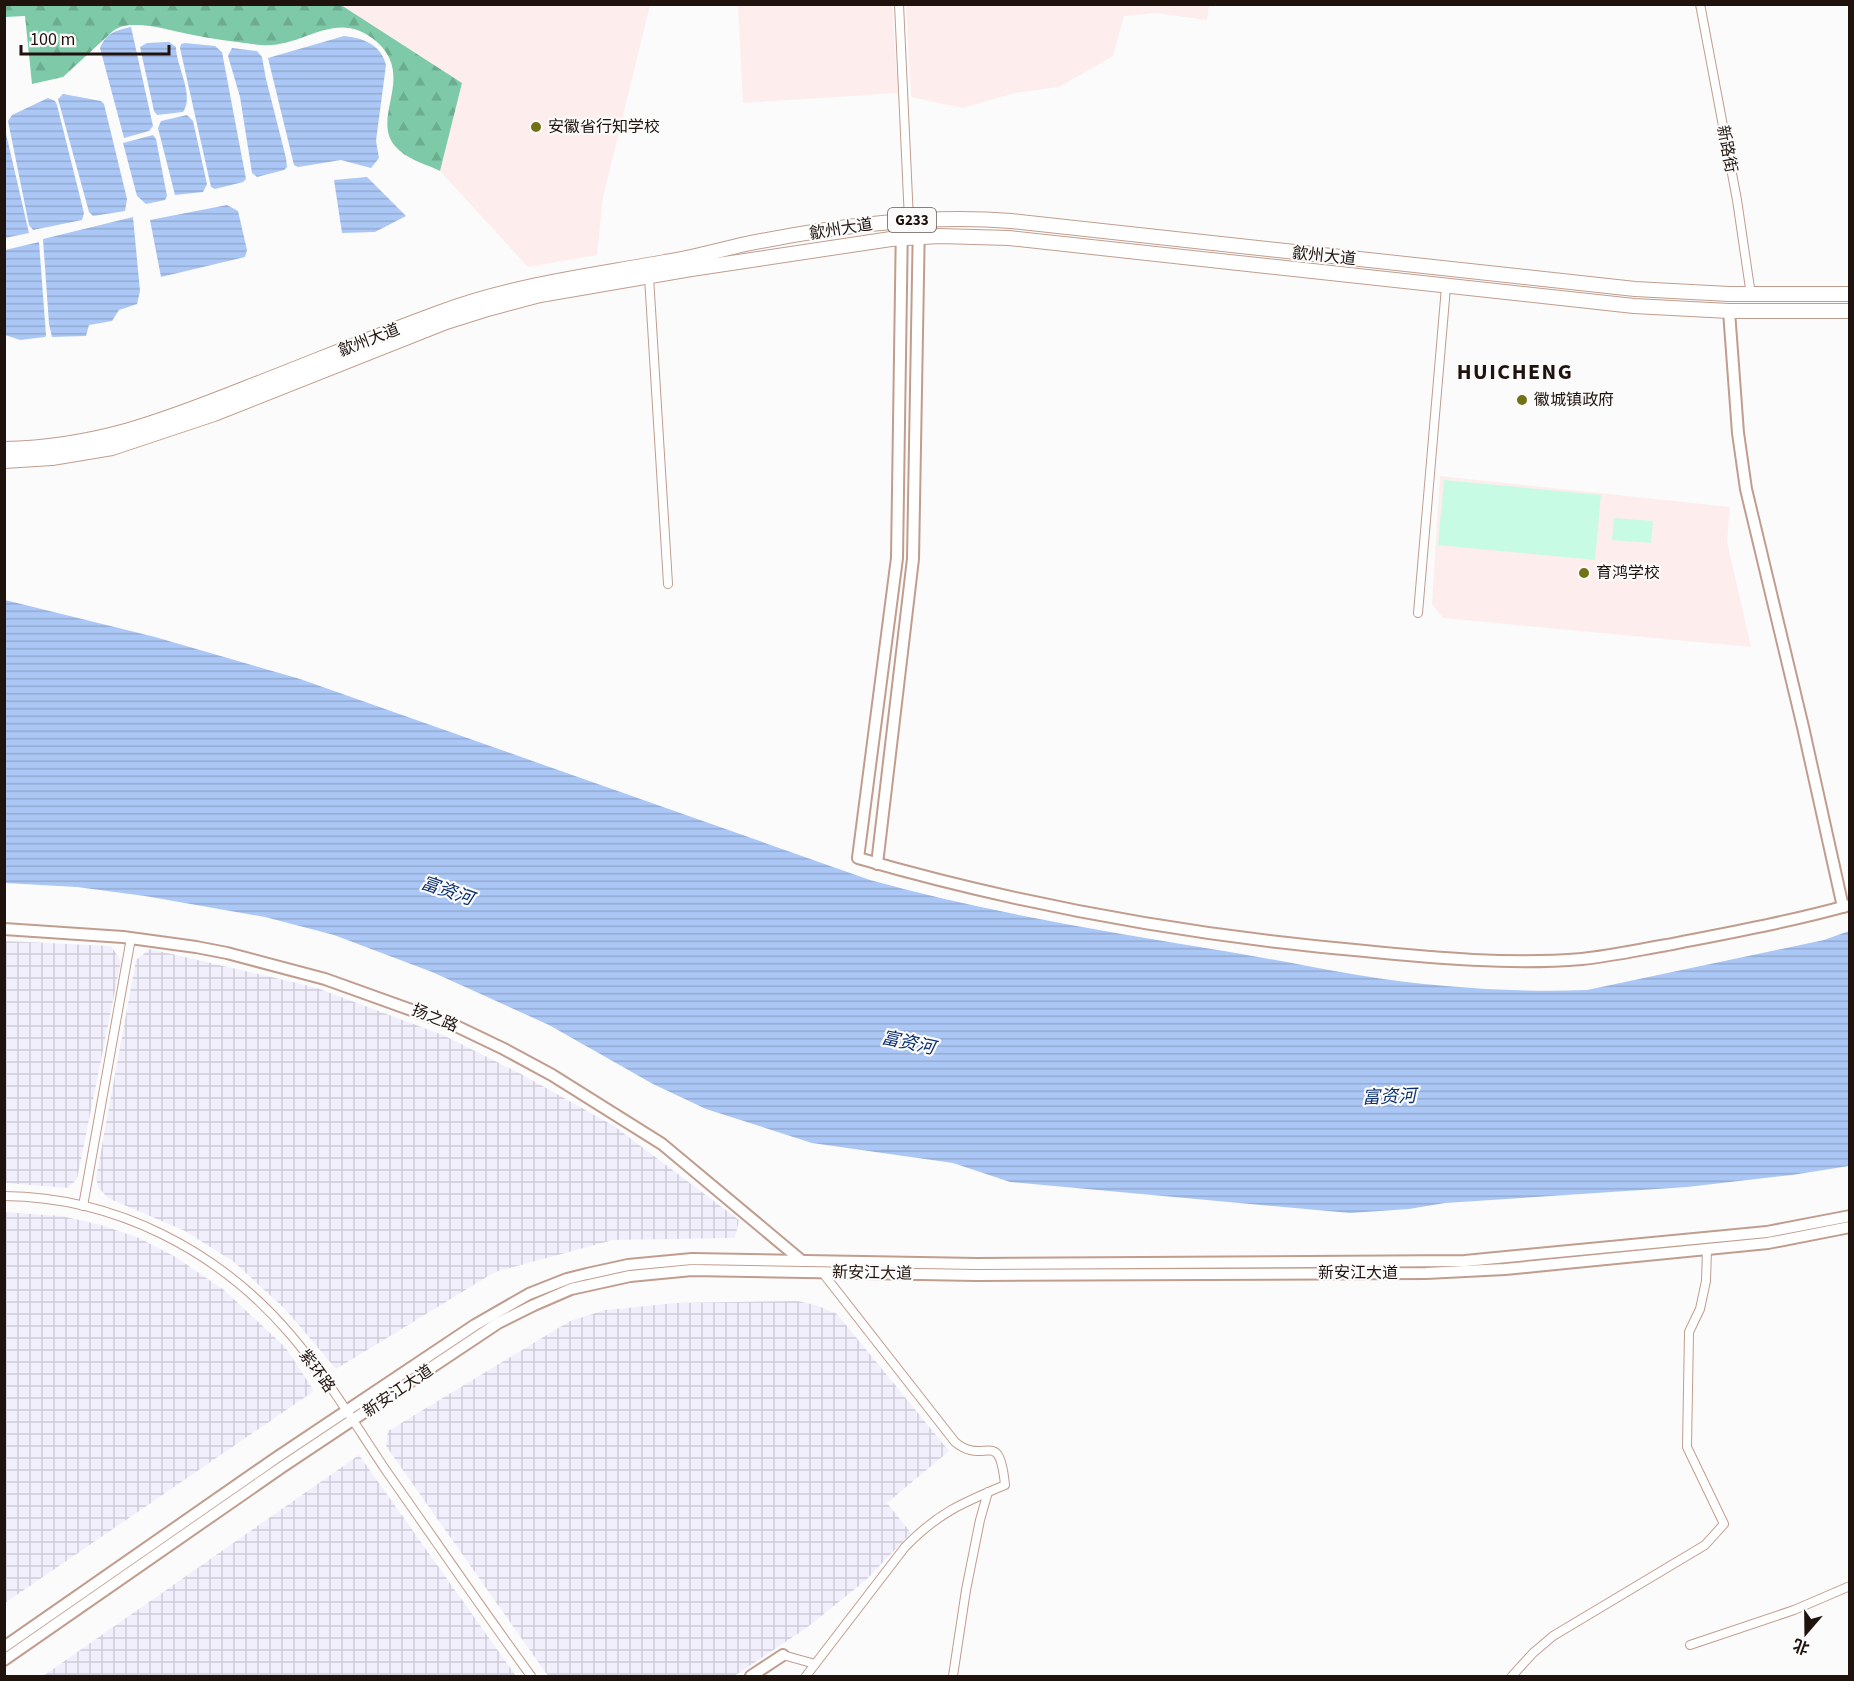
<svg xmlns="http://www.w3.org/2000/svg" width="1854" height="1681" font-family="'Source Sans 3','Noto Sans SC',sans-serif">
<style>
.industrial{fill:url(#industrial-grid)}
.education{fill:#fdeded}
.forest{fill:url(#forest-firs)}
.garden{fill:#c8fbe3}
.water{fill:url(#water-rules)}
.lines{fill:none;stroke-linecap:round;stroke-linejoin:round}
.street-casing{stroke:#c09d8e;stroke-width:10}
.secondary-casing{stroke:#c09d8e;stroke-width:14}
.highway-casing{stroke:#c09d8e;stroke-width:16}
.street{stroke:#fff;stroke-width:8}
.secondary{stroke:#fff;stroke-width:10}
.highway{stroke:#fff;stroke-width:14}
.poi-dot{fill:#727114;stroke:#fbfbfb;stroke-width:2}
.labels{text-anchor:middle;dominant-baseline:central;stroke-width:4.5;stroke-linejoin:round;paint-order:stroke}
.shield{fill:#fbfbfb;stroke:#625955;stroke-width:1.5}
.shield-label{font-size:15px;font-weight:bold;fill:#20130e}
.poi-label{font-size:16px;fill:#20130e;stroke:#fbfbfb;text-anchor:start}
.street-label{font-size:16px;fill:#20130e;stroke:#fbfbfb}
.water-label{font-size:18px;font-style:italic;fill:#0b3071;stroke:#fbfbfb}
.district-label{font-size:22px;font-weight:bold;letter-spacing:1.5px;fill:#20130e;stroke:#fbfbfb}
</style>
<defs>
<pattern id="industrial-grid" width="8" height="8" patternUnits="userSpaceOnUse" patternTransform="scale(1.5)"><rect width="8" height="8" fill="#f2effd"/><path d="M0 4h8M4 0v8" fill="none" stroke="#cfccd8"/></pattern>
<pattern id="forest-firs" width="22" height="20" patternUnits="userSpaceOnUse" patternTransform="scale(1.5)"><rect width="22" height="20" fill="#7dc9a8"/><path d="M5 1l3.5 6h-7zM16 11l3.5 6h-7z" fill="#6cac8f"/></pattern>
<pattern id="water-rules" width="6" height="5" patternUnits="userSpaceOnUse" patternTransform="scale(1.5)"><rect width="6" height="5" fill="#abc7f5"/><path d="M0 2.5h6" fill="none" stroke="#93aad1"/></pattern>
</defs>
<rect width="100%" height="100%" fill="#fbfbfb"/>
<!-- industrial -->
<g class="industrial">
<path d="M5 941 111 946 121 961 77 1179 68 1188 5 1183Z"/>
<path d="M150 949 314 987 443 1035 521 1074 614 1126 739 1220 735 1238 613 1240 495 1272 336 1369 285 1309 234 1262 185 1231 108 1198 98 1187 96 1178 136 960Z"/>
<path d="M4 1212 62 1216 101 1225 139 1238 174 1256 224 1290 286 1348 314 1391 5 1603Z"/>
<path d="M797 1301 816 1305 837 1314 949 1451 887 1503 911 1533 865 1581 805 1629 734 1676H548L386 1446 388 1431 570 1321 605 1310 676 1303Z"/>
<path d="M359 1455 516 1676H43L179 1581Z"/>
</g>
<!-- education -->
<g class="education">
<path d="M341 5H650L603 197 597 255 528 267 440 171 462 83Z"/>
<path d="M738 5H892L898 93 743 103Z"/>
<path d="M906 5V4L1209 5 1207 20 1155 13 1124 16 1113 56 1059 87 1014 93 963 108 911 97Z"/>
<path d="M1440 476 1730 507 1727 542 1751 647 1443 618 1432 604Z"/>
</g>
<!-- forest -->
<path class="forest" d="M4 5H341L462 83 440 171C428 165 410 160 400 151 365 122 418 79 377 42 336 6 304 49 261 45 237 42 212 39 188 34 168 30 130 18 113 31L63 77 32 84 25 16 5 17Z"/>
<!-- garden -->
<g class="garden">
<path d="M1444 480 1601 495 1595 560 1438 545Z"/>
<path d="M1614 518 1653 521 1651 543 1612 540Z"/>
</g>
<!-- water -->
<g class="water">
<path d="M131 27 153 126 149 131 124 138 100 48C106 33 116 30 131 27Z"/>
<path d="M344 36C364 38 381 45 386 65L376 141 379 158 371 168 341 160 298 167 294 165 268 58Z"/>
<path d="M169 42 176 47C176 66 195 96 183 112L157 115 154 111 140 47 147 43Z"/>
<path d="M185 43 215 46 222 52 246 179 243 182 215 189 211 187 180 48 181 44Z"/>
<path d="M232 48 257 51 262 57 266 79 286 158 287 167 284 170 257 177 252 173 240 97 228 56Z"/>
<path d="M63 94 101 101 104 104 127 199 125 211 93 216 89 212 58 99Z"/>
<path d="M48 98 55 101 57 105 84 213 82 220 33 230 29 225 8 121 12 115Z"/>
<path d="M187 115 193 121 207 184 203 192 175 195 158 128 161 121Z"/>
<path d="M4 125 29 233 5 238H4Z"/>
<path d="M153 135 156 139 167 196 165 200 146 204 137 196 123 143Z"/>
<path d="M367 177 406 216 375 232 342 233 334 180Z"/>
<path d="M227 205 238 211 247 250 245 257 161 277 150 220Z"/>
<path d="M133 217 140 291 137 304 119 310 112 321 89 325 86 336 52 337 49 324 43 239Z"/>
<path d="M39 242 46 335 45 337 20 340 5 335V250Z"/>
<path d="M5 600 155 637 300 679 870 880C988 913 1110 932 1230 952 1302 964 1374 981 1446 986 1492 990 1540 992 1587 990L1824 940 1849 931V1166L1792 1175 1687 1187 1445 1203 1409 1209 1350 1213 1010 1182 953 1163 812 1143 706 1109 653 1084 549 1025 432 972 334 935 265 917 145 896 77 887 5 883Z"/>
</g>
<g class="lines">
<!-- street casing -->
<g class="street-casing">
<g id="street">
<path d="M899 4 909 220"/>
<path d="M1700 4 1737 200 1751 295"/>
<path d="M649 277 668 584"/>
<path d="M1418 613 1446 287"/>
<path d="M4 1196C116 1197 219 1251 290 1334 327 1377 356 1426 387 1472 435 1540 482 1609 531 1676"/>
<path d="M83 1206 131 938"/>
<path d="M1690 1645 1794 1610 1850 1586"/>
<path d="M783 1655 815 1664"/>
<path d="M806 1676 905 1547C938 1513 962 1503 1005 1485 999 1425 985 1467 955 1442L822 1272"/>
<path d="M953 1676 966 1590 980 1520 988 1492"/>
<path d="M1512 1676 1533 1653 1553 1636 1705 1545 1724 1524 1687 1447 1689 1332 1700 1309 1706 1281 1707 1249"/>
</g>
</g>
<!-- secondary casing -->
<g class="secondary-casing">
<g id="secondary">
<path d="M902 221 897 558 858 858C1024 906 1193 936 1365 951 1436 958 1510 965 1582 959 1611 956 1638 950 1667 945 1728 933 1789 922 1850 905"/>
<path d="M1729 311 1738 433 1746 489 1803 727 1843 907"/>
<path d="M877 864 913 559 919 220"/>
<path d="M4 929 123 937 196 947 227 953 325 979 456 1026 504 1049 552 1075 662 1144 802 1261"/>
<path d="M4 1647 276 1458 475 1325 529 1294 567 1279 587 1274 628 1265 692 1259 977 1264 1465 1261 1767 1232 1850 1216"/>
<path d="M4 1660 282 1467 498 1323 534 1305 571 1289 630 1276 692 1270 977 1275 1426 1273 1505 1269 1768 1243 1850 1227"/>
<path d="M751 1676 783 1655"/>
</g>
</g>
<!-- highway casing -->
<g class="highway-casing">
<g id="highway">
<path d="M4 449C96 447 163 421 246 388 311 363 375 336 441 312 513 285 589 276 665 262 690 258 716 251 741 245 829 227 921 214 1011 221L1635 289 1729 294H1850"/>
<path d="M4 461 52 458 112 448 214 414 446 322 484 310 540 295 691 269 891 239 939 236 1009 238 1634 306 1729 311H1850"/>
</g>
</g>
<!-- street -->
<use href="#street" class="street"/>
<!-- secondary -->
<use href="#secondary" class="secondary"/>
<!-- highway -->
<use href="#highway" class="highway"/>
</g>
<!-- markers -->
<g class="poi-dot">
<circle cx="536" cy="127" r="6"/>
<circle cx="1522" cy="400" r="6"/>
<circle cx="1584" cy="573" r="6"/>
</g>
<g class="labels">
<!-- shield labels -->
<rect class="shield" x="888" y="208" width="48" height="24" rx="4.5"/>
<g class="shield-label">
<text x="912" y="220">G233</text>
</g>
<!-- poi labels -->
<g class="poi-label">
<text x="548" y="127">安徽省行知学校</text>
<text x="1534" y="400">徽城镇政府</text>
<text x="1596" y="573">育鸿学校</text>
</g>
<!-- street labels -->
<g class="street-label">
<text transform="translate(1727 149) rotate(79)">新路街</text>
<text transform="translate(841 229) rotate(-9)">歙州大道</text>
<text transform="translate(1324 256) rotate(6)">歙州大道</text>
<text transform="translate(369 340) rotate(-21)">歙州大道</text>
<text transform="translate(435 1018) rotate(22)">扬之路</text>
<text transform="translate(872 1273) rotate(1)">新安江大道</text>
<text x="1358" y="1273">新安江大道</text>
<text transform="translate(317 1371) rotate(54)">紫环路</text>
<text transform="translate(398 1391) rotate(-34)">新安江大道</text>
</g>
<!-- water labels -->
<g class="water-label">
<text transform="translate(447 891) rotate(19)">富资河</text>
<text transform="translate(908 1043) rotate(12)">富资河</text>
<text transform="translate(1389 1097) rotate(-2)">富资河</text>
</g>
<!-- district labels -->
<g class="district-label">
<text x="1515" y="372">HUICHENG</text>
</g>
</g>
<!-- border -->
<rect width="1854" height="1681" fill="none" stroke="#20130e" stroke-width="12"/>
<!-- north arrow -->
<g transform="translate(1806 1633) rotate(200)" stroke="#fbfbfb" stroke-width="4.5" paint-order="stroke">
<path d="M0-4.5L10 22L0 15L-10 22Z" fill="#20130e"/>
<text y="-9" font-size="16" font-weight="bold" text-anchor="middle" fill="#20130e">北</text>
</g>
<!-- scale -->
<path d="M21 45v9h148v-9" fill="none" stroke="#20130e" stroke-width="3"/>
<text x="30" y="45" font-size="18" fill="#20130e" stroke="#fbfbfb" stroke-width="4.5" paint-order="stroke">100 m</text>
</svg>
